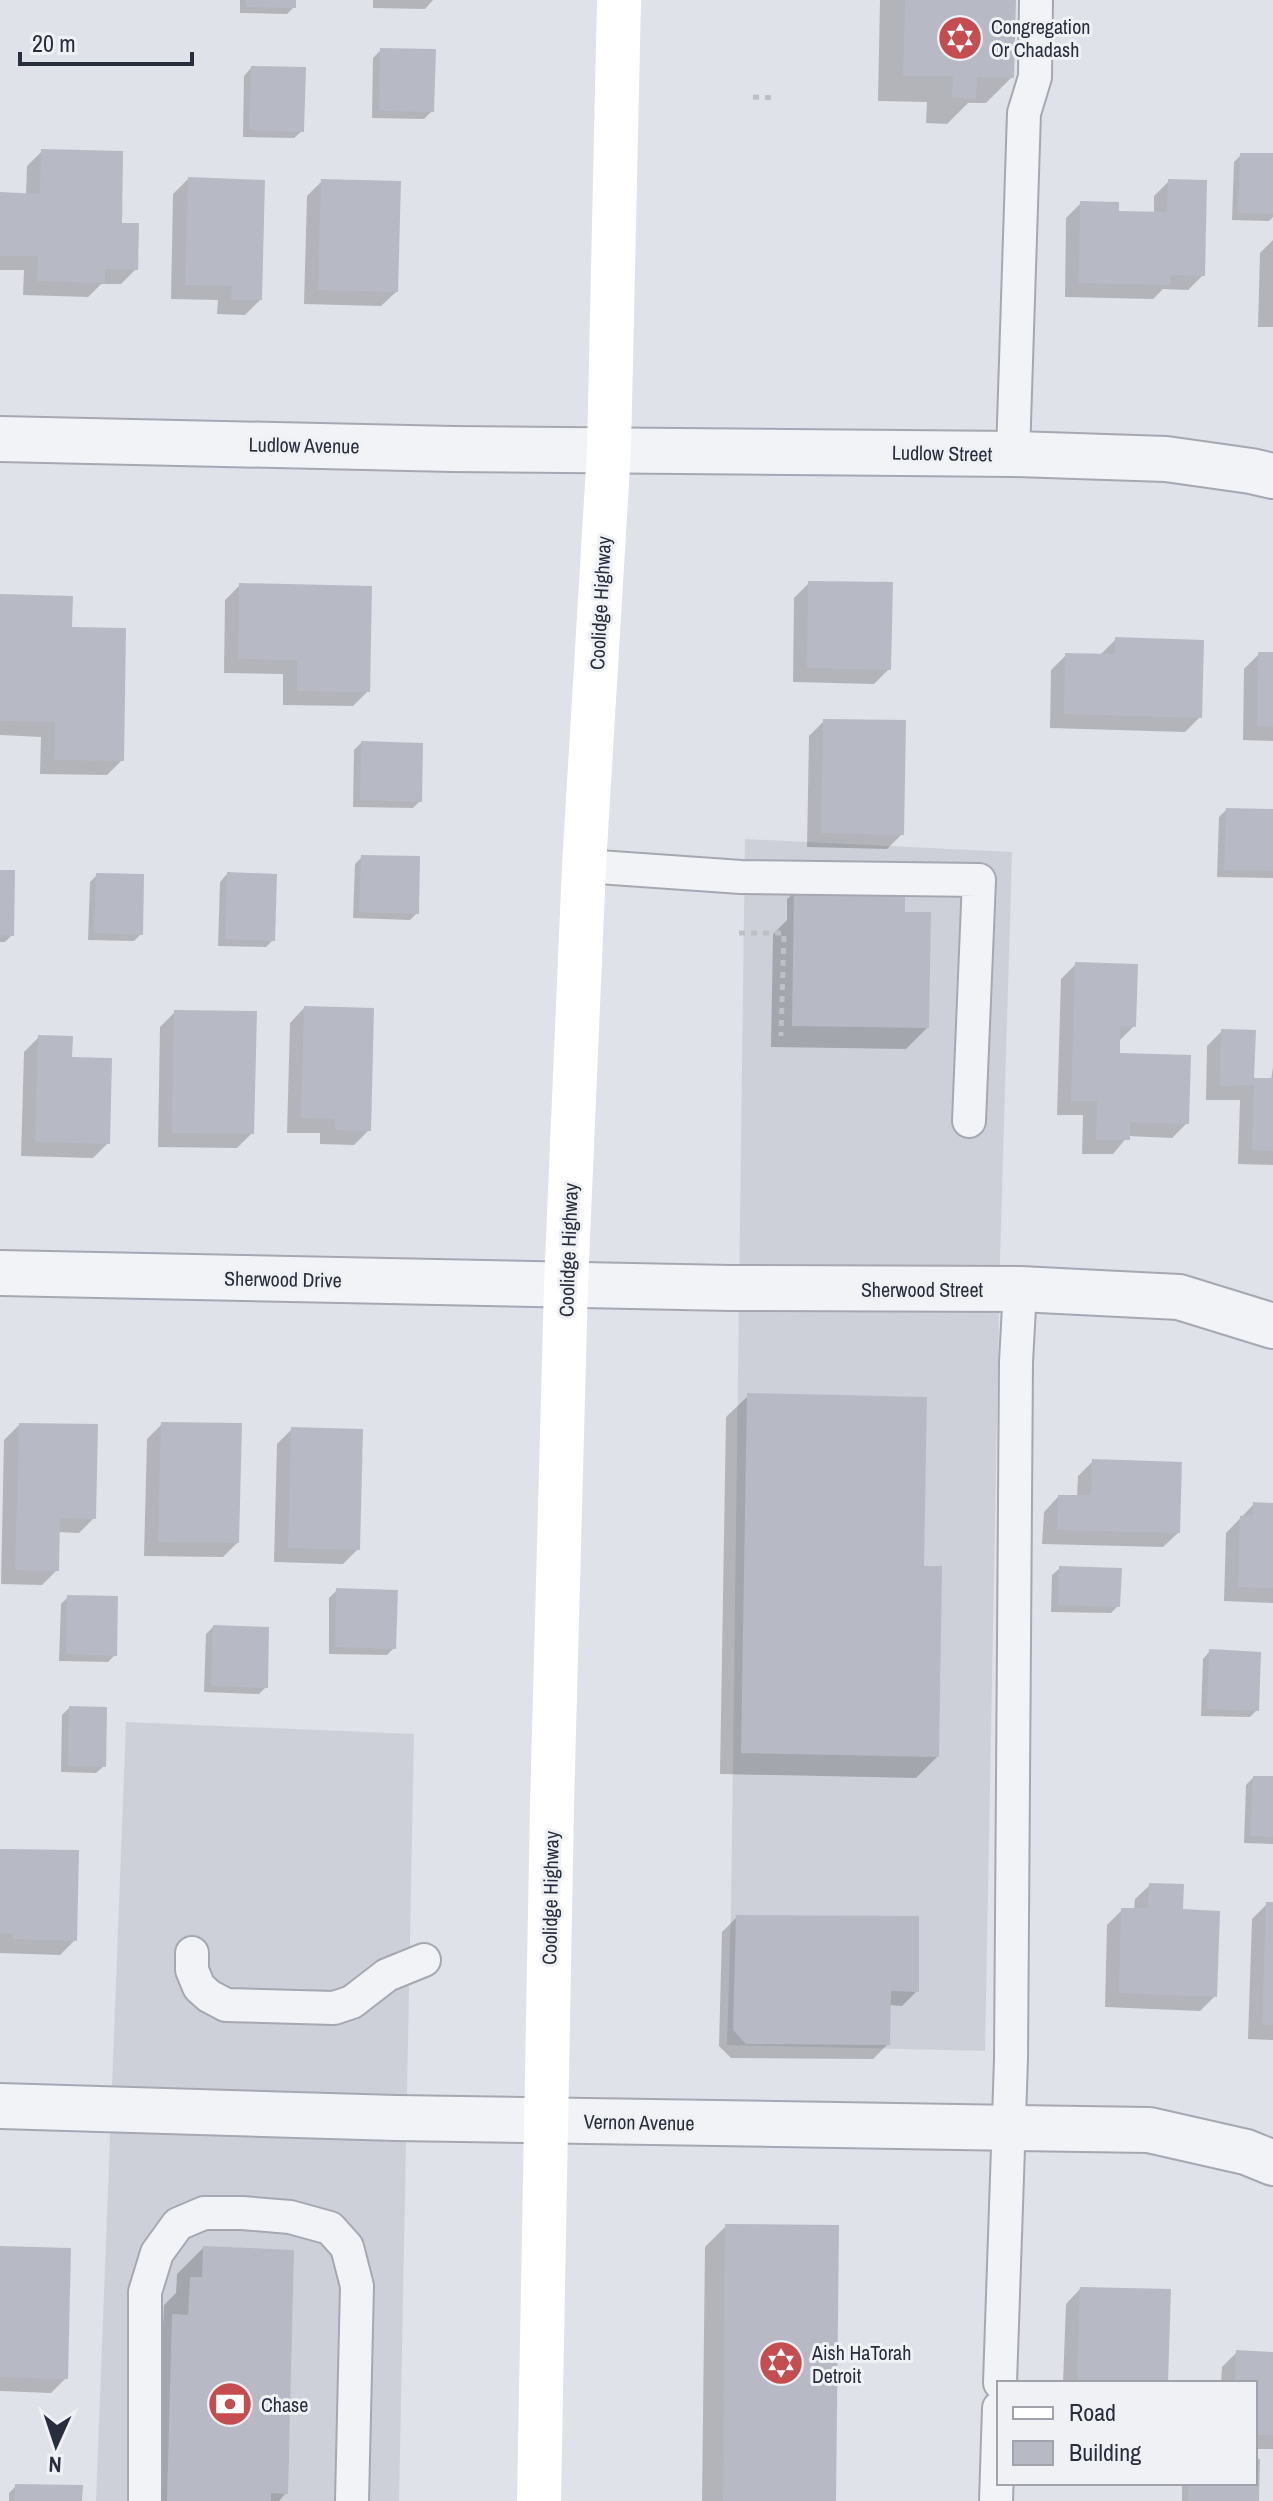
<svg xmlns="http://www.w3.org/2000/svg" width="1273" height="2501" font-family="'Archivo Narrow',sans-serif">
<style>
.built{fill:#ced0d9}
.shadow{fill:#0003}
.building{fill:#b7bac4}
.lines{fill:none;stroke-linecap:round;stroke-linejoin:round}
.lane-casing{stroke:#a5a8b2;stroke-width:36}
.street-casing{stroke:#a5a8b2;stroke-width:48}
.path{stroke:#bec0c6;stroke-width:5;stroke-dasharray:6 6;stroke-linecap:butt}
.lane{stroke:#f2f3f6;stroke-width:32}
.street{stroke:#f2f3f6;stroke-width:44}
.secondary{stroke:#fff;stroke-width:44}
.labels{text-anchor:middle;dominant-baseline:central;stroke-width:6;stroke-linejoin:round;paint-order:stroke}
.poi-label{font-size:20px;fill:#292e3e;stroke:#eff1f5;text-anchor:start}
.street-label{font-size:20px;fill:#292e3e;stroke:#eff1f5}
</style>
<rect width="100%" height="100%" fill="#dfe2e8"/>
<!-- built -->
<g class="built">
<path d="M745 839 1012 852 1000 1259 985 2051 727 2045 731 1908Z"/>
<path d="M126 1722 414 1734 399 2501H96Z"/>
</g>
<!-- shadow -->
<g class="shadow">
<path d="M240 0H294V7L287 14 240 13Z"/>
<path d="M373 0H433L425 9 373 8Z"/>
<path d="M880 0H1014L1012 77 986 103H968L947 124 926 123 927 102 878 101Z"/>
<path d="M381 50 432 111 424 119 372 118 373 58Z"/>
<path d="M251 68 302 131 294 138 243 137 244 76Z"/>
<path d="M42 151 120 225 136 269 121 284H101L88 297 23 295 24 270H0V194L26 195 27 166Z"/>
<path d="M1241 155H1273V217L1269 221 1232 220 1234 162Z"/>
<path d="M188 179 260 300 245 315 217 314 218 300 171 299 173 194Z"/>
<path d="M322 181 396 292 381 306 304 304 307 196Z"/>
<path d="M1169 181 1203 275 1188 290 1163 289 1153 299 1065 297 1066 218 1081 203 1116 213H1154V196Z"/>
<path d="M1273 240V327H1258L1260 253Z"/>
<path d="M809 583 889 669 874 684 793 682 794 598Z"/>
<path d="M240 585 368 691 353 706 283 705V674L224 673 225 600Z"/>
<path d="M0 596 70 629 122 760 107 775 40 774 41 737 0 735Z"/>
<path d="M1116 639 1200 717 1185 732 1050 728 1051 670 1066 655 1101 654Z"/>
<path d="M1259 654H1273V741L1243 740 1244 669Z"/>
<path d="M824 721 902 834 887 849 807 847 809 736Z"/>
<path d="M361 743 420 801 413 808 353 807 354 750Z"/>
<path d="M1226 810 1273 811V878L1217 877 1219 817Z"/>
<path d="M362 857 417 913 410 920 353 918 355 864Z"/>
<path d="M0 872 12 935 5 942H0Z"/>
<path d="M227 874 273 940 266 947 218 946 220 882Z"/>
<path d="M97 875 141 934 134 941 88 940 90 882Z"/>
<path d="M795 892 903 911 927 1028 906 1049 771 1047 773 934 787 920V899Z"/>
<path d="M1076 964 1134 1026 1118 1042V1055L1187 1123 1172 1138 1128 1136 1113 1154H1082L1083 1115H1057L1061 979Z"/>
<path d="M304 1008 369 1130 354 1145 320 1144V1133H287L290 1023Z"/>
<path d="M175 1012 252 1133 237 1148 158 1147 160 1027Z"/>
<path d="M1222 1031 1252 1080H1271L1273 1067V1165L1238 1164 1240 1100H1206L1207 1046Z"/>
<path d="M39 1037 70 1059 108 1143 93 1158 21 1156 24 1052Z"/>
<path d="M748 1396 922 1568 938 1756 916 1778 720 1774 726 1417Z"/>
<path d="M162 1424 238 1542 223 1557 144 1556 147 1439Z"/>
<path d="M19 1425 94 1518 79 1533 58 1532 57 1570 42 1585 1 1584 4 1440Z"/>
<path d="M292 1429 358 1549 343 1564 274 1562 277 1444Z"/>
<path d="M1093 1461 1178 1533 1163 1547 1042 1544 1044 1512 1058 1497H1077L1078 1476Z"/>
<path d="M1254 1504 1273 1505V1603L1224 1601 1226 1533Z"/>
<path d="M1060 1568 1118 1606 1111 1613 1051 1612 1052 1575Z"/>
<path d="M337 1590 394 1648 387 1655 329 1654V1598Z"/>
<path d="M68 1597 115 1655 108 1662 59 1661 61 1604Z"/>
<path d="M213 1627 266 1687 259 1694 204 1692 206 1634Z"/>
<path d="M1210 1651 1257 1710 1250 1717 1201 1716 1203 1659Z"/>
<path d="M69 1708 104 1766 96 1773 61 1772 62 1715Z"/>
<path d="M1253 1778H1273V1844L1244 1843 1246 1785Z"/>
<path d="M0 1850 75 1940 60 1955 0 1953Z"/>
<path d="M1150 1885 1181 1911 1215 1996 1200 2011 1105 2007 1107 1925 1122 1910H1134L1135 1899Z"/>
<path d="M1267 1904H1273V2040L1248 2039 1252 1919Z"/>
<path d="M737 1917 917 1991 902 2006 888 2005V2044L873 2059 731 2058 719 2046 722 1932Z"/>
<path d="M726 2226 834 2501H702L705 2247Z"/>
<path d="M0 2248 66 2378 51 2393 0 2391Z"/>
<path d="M203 2248 286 2493 279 2501H142L147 2342 163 2325 164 2305 176 2293 177 2274Z"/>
<path d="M1080 2289 1166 2382V2383H1063L1066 2304Z"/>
<path d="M1237 2352 1273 2354V2449H1255V2383H1221L1222 2367Z"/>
<path d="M1255 2461 1257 2501H1182V2483H1255Z"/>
<path d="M16 2486 80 2501H9V2493Z"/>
</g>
<!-- building -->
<g class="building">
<path d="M246 0H296V8L246 7Z"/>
<path d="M905 0H1016L1014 78 977 77 976 99 952 97 953 76H903Z"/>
<path d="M380 48 436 49 434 112 379 111Z"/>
<path d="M251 66 306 67 304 132 249 130Z"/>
<path d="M41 149 123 151 122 223H139L138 270 105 269V283L37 281 38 256H0V192L40 194Z"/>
<path d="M1240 153H1273V214L1238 213Z"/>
<path d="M188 177 265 180 262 300H231L232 286 185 285Z"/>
<path d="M321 179 401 181 398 292 318 290Z"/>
<path d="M1168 179 1207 180 1205 276 1170 275V285L1079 283 1080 201 1119 202V211L1167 212Z"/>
<path d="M808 581 893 582 891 670 807 668Z"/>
<path d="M239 583 372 586 370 692 297 691V660L238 659Z"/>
<path d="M0 594 73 596 72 627 126 628 124 761 54 760 55 722 0 721Z"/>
<path d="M1115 637 1204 640 1202 718 1064 714 1065 653 1115 654Z"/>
<path d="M1258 652H1273V727L1257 726Z"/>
<path d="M823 719 906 720 904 835 821 833Z"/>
<path d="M361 741 423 743 422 802 360 800Z"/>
<path d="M1226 808 1273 809V871L1224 870Z"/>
<path d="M361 855 420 856 419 914 359 912Z"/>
<path d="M0 870H15L14 936 0 935Z"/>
<path d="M227 872 277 874 275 941 225 939Z"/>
<path d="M96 873 144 874 143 935 94 933Z"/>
<path d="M794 890 905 892V912H931L929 1028 792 1026Z"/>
<path d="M1075 962 1138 964 1136 1027 1120 1026V1053L1191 1055 1189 1124 1130 1122V1140H1096L1097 1101H1071Z"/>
<path d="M304 1006 374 1008 371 1131 335 1130 334 1119 301 1118Z"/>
<path d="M174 1010 257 1011 254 1134 172 1133Z"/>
<path d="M1221 1029 1256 1030 1254 1078H1273V1151L1252 1150 1254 1085 1220 1086Z"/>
<path d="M38 1035 73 1036 72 1057 112 1058 110 1144 35 1142Z"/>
<path d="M747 1393 927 1397 924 1566H942L939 1757 741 1753Z"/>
<path d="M161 1422 242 1423 239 1543 158 1542Z"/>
<path d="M19 1423 98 1424 96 1519 60 1518 59 1571 15 1570Z"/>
<path d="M291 1427 363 1429 360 1550 288 1548Z"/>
<path d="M1092 1459 1182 1462 1180 1533 1057 1530 1058 1495H1091Z"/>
<path d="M1253 1502 1273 1503V1588L1238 1587 1240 1516 1253 1515Z"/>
<path d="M1059 1566 1122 1568 1120 1607 1058 1605Z"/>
<path d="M336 1588 398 1590 396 1649 335 1647Z"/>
<path d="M67 1595 118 1596 117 1656 66 1654Z"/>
<path d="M213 1625 269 1627 268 1688 211 1686Z"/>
<path d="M1209 1649 1261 1652 1259 1711 1207 1709Z"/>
<path d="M69 1706 107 1707 106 1767 68 1766Z"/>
<path d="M1253 1776H1273V1837L1250 1836Z"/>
<path d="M0 1849 79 1850 77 1941 13 1939V1934L0 1933Z"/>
<path d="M1149 1883 1184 1884 1183 1909 1220 1911 1217 1997 1119 1993 1121 1908H1148Z"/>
<path d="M1266 1902H1273V2025H1262Z"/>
<path d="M736 1915 919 1916V1992L891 1991 890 2045 746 2044 733 2030Z"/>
<path d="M725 2224 839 2225 836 2501H723Z"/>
<path d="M0 2246 71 2248 68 2379 0 2377Z"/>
<path d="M203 2246 294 2250 288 2494 271 2493V2501H167L172 2314 188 2315 190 2277H202Z"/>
<path d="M1080 2287 1171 2289 1168 2383 1077 2380Z"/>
<path d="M1236 2350 1273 2352V2435H1255V2383H1235Z"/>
<path d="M1255 2459H1260L1259 2501H1188L1189 2483H1255Z"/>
<path d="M15 2484 83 2485 82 2501H15Z"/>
</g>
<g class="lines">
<!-- lane casing -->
<g class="lane-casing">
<g id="lane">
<path d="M1013 454 1024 113 1035 77 1036 0"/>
<path d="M584 866 741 877 979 880 969 1121"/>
<path d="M192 1953V1970L199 1987 209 1996 226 2005 334 2008 352 2002 387 1975 424 1960"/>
<path d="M1000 2383 1011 2059 1016 1362 1020 1289"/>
<path d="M145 2501V2292L157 2253 178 2224 204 2213H242L290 2217 330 2228 347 2247 357 2286 352 2501"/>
<path d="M996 2501 999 2408"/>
</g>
</g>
<!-- street casing -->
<g class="street-casing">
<g id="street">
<path d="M0 439 453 449 1013 454 1166 459 1251 471 1273 476"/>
<path d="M0 1273 731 1288 1020 1289 1179 1297 1273 1326"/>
<path d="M0 2106 396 2118 1149 2130 1246 2152 1273 2163"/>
</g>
</g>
<!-- path -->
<g class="path">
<path d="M753 97 776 98"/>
<path d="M739 933H784L781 1036"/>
</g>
<!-- lane -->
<use href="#lane" class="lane"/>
<!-- street -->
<use href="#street" class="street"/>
<!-- secondary -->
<path class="secondary" d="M539 2501 552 1806 566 1285 584 866 609 450 619 0"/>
</g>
<!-- icons -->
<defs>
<g id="synagogue-disc" transform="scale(2.3)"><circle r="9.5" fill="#c54c4f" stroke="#eff1f5"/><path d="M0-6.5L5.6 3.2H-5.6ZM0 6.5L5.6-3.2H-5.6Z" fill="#fff"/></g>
<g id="bank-disc" transform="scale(2.3)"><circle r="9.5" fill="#c54c4f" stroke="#eff1f5"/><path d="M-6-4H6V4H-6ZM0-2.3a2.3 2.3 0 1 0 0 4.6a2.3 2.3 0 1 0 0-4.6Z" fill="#fff"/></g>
</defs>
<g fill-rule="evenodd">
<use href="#synagogue-disc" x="960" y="38"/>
<use href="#synagogue-disc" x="781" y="2363"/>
<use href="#bank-disc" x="230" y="2404"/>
</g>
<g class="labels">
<!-- poi labels -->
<g class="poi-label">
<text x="991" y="26">Congregation<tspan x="991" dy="23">Or Chadash</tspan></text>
<text x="812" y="2352">Aish HaTorah<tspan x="812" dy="23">Detroit</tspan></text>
<text x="261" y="2404">Chase</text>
</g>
<!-- street labels -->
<g class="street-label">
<text transform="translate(304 445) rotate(1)">Ludlow Avenue</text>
<text transform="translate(942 453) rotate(1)">Ludlow Street</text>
<text transform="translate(600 603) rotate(-87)">Coolidge Highway</text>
<text transform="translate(568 1250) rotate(-88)">Coolidge Highway</text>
<text transform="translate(283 1279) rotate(1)">Sherwood Drive</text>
<text x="922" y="1289">Sherwood Street</text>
<text transform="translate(550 1898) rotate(-89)">Coolidge Highway</text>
<text transform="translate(639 2122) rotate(1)">Vernon Avenue</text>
</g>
</g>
<!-- legend -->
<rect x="997" y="2381" width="260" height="104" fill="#eff1f5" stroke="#a0a3ac" stroke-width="2"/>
<rect x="1013" y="2407" width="40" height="12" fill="#ffffff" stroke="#a0a3ac" stroke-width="2"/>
<text x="1069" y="2421" font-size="24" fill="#292e3e">Road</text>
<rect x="1013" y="2441" width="40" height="24" fill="#b7bac4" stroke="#a0a3ac" stroke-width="2"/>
<text x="1069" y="2461" font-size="24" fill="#292e3e">Building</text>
<!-- north arrow -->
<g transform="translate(56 2445) rotate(183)" stroke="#eff1f5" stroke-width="6" paint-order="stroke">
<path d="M0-6L14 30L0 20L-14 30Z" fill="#292e3e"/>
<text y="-12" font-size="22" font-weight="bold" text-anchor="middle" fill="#292e3e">N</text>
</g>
<!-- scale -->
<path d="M20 52v12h172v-12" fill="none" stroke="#292e3e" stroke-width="4"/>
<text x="32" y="52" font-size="24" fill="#292e3e" stroke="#eff1f5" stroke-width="6" paint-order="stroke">20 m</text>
</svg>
